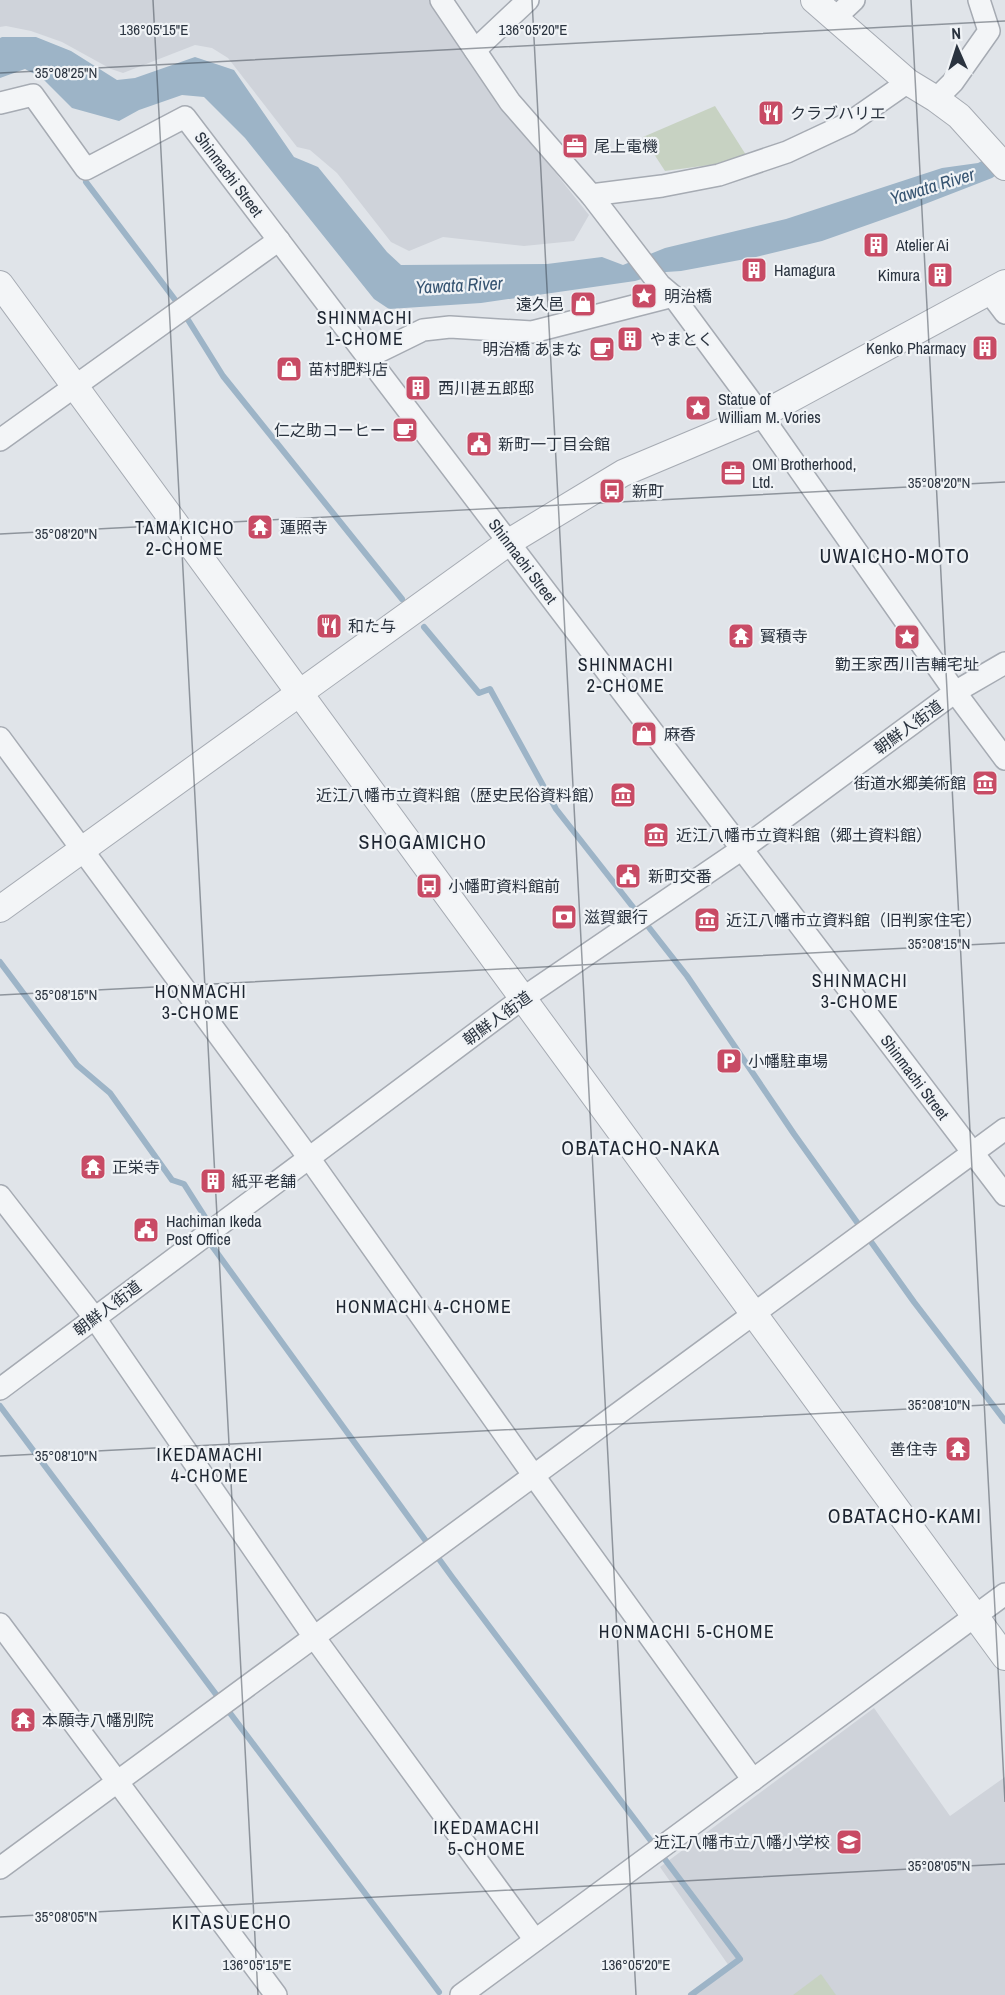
<svg xmlns="http://www.w3.org/2000/svg" width="1005" height="1995" font-family="'Archivo Narrow','Noto Sans JP',sans-serif">
<style>
.built{fill:#cfd3da}
.green{fill:#c7d2c2}
.water{fill:#9db4c7}
.lines{fill:none;stroke-linecap:round;stroke-linejoin:round}
.stream{stroke:#9db4c7;stroke-width:6}
.minor-casing{stroke:#a6abb3;stroke-width:24}
.tertiary-casing{stroke:#a6abb3;stroke-width:28}
.minor{stroke:#f3f5f7;stroke-width:21}
.tertiary{stroke:#f3f5f7;stroke-width:26}
.ticks{fill:none;stroke:#2a333f;stroke-width:1.5;stroke-opacity:0.45}
.labels{text-anchor:middle;dominant-baseline:central;stroke-width:4.5;stroke-linejoin:round;paint-order:stroke}
.poi-label{font-size:16px;fill:#2a333f;stroke:#f0f3f6;text-anchor:start}
.street-label{font-size:16px;fill:#2a333f;stroke:#f0f3f6}
.water-label{font-size:18px;font-style:italic;fill:#365471;stroke:#f0f3f6}
.neighbourhood-label{font-size:18px;letter-spacing:1.5px;fill:#1c2430;stroke:#f0f3f6}
.quarter-label{font-size:20px;letter-spacing:1.5px;fill:#1c2430;stroke:#f0f3f6}
.ticks-label{font-size:15px;text-anchor:middle;fill:#2a333f;stroke:#f0f3f6;stroke-width:4.5;stroke-linejoin:round;paint-order:stroke}
</style>
<rect width="100%" height="100%" fill="#e0e4e9"/>
<!-- built -->
<g class="built">
<path d="M0 0H430L507 112 589 215 574 241 524 246 443 237 409 251 391 242 337 173 310 150 297 147 228 58 212 48 195 45 123 73 111 69 62 42 31 31 6 26 0 27Z"/>
<path d="M874 1708 950 1816 1005 1777V1995H694L729 1966 660 1867Z"/>
</g>
<!-- green -->
<g class="green">
<path d="M715 106 746 155 717 164 665 171 643 137Z"/>
<path d="M821 1974 836 1995H793Z"/>
</g>
<!-- water -->
<path class="water" d="M2 37H36L71 51 117 80 135 78 195 57 234 70 294 157 318 167 387 252 401 265 547 264 602 257 623 265 665 248 786 219 942 168 978 163 1005 149V169L992 178 907 211 822 241 756 257 681 271 666 272 635 281 481 303 389 309 374 299 245 138 204 97 182 95 139 110 119 121 72 108 42 78 25 69 0 78V38Z"/>
<g class="lines">
<!-- stream -->
<g class="stream">
<path d="M86 182 179 305"/>
<path d="M185 315 223 376 402 599"/>
<path d="M424 627 479 693 490 689 556 809 687 976 794 1134 914 1302 1005 1421"/>
<path d="M0 962 77 1065 110 1093 172 1180 184 1184 205 1217 206 1229"/>
<path d="M207 1239 452 1577 740 1959 691 1995"/>
<path d="M0 1406 439 1992"/>
</g>
<!-- minor casing -->
<g class="minor-casing">
<g id="minor">
<path d="M441 0 510 102 591 195 660 285 673 296 761 415 955 692 1005 759"/>
<path d="M835 18 854 0"/>
<path d="M475 50 528 0"/>
<path d="M936 99 953 82 989 31 979 0"/>
<path d="M0 103 33 95 86 169 185 117 1005 1195"/>
<path d="M591 195 662 186 719 175 787 152 849 123 908 82"/>
<path d="M989 292 1005 313"/>
<path d="M368 357 423 330 450 327 532 332 673 296"/>
<path d="M0 440 279 240"/>
<path d="M0 738 309 1158 534 1476 753 1780"/>
<path d="M0 1196 94 1317 314 1637 535 1940"/>
<path d="M0 1389 523 998 742 849 955 692 1005 663"/>
<path d="M0 1624 276 1995"/>
<path d="M0 1868 1005 1129"/>
<path d="M461 1995 1005 1594"/>
</g>
</g>
<!-- tertiary casing -->
<g class="tertiary-casing">
<g id="tertiary">
<path d="M814 0 908 82 936 99 959 116 1005 167"/>
<path d="M0 284 1005 1657"/>
<path d="M0 909 509 542 623 473 761 415 1005 283"/>
</g>
</g>
<!-- minor -->
<use href="#minor" class="minor"/>
<!-- tertiary -->
<use href="#tertiary" class="tertiary"/>
</g>
<!-- ticks -->
<path class="ticks" d="M153 0 258 1995M532 0 636 1995M911 0 1005 1802M0 73 1005 21M0 534 1005 482M0 995 1005 943M0 1456 1005 1404M0 1917 1005 1864"/>
<!-- icons -->
<defs>
<g id="restaurant-square" transform="scale(1.35)"><rect x="-9" y="-9" width="18" height="18" rx="4" fill="#c84b65" stroke="#f0f3f6"/><path d="M-5-6h1v4h1v-4h1v4h1v-4h1v5L-1.5 .5V6h-2V.5L-5-1ZM5-6V6H3V1.5H1.5Q1.5-4 5-6Z" fill="#fff"/></g>
<g id="office-square" transform="scale(1.35)"><rect x="-9" y="-9" width="18" height="18" rx="4" fill="#c84b65" stroke="#f0f3f6"/><path d="M-6-3h4V-5.5h4V-3h4V5H-6ZM-1-4.5V-3h2v-1.5ZM-6 0V1H6V0Z" fill="#fff"/></g>
<g id="building-square" transform="scale(1.35)"><rect x="-9" y="-9" width="18" height="18" rx="4" fill="#c84b65" stroke="#f0f3f6"/><path d="M-4-6H4V6H1V3H-1V6H-4ZM-2.5-4.3h1.7v1.8h-1.7ZM.8-4.3h1.7v1.8H.8ZM-2.5-1h1.7V.8h-1.7ZM.8-1h1.7V.8H.8Z" fill="#fff"/></g>
<g id="sight-square" transform="scale(1.35)"><rect x="-9" y="-9" width="18" height="18" rx="4" fill="#c84b65" stroke="#f0f3f6"/><path d="M0-6L1.8-2.2L6-1.7L2.9 1.2L3.7 5.4L0 3.3L-3.7 5.4L-2.9 1.2L-6-1.7L-1.8-2.2Z" fill="#fff"/></g>
<g id="shop-square" transform="scale(1.35)"><rect x="-9" y="-9" width="18" height="18" rx="4" fill="#c84b65" stroke="#f0f3f6"/><path d="M-5-2.5h2.3a2.7 3.5 0 0 1 5.4 0H5L5.5 6h-11ZM-1.5-2.5h3a1.5 2.3 0 0 0-3 0Z" fill="#fff"/></g>
<g id="cafe-square" transform="scale(1.35)"><rect x="-9" y="-9" width="18" height="18" rx="4" fill="#c84b65" stroke="#f0f3f6"/><path d="M-5.5-4.5H6V0H3Q3 3.5 0 3.5H-2.5Q-5.5 3.5-5.5 0ZM3-3.2v2h1.7v-2ZM-6 4.5H4V6H-6Z" fill="#fff"/></g>
<g id="civic-square" transform="scale(1.35)"><rect x="-9" y="-9" width="18" height="18" rx="4" fill="#c84b65" stroke="#f0f3f6"/><path d="M-.6-6.5H3V-4.5H.6V-3L4-1V1h2V6H-6V1h2V-1L-.6-3ZM-1.2 2.5V6h2.4V2.5Z" fill="#fff"/></g>
<g id="bus-square" transform="scale(1.35)"><rect x="-9" y="-9" width="18" height="18" rx="4" fill="#c84b65" stroke="#f0f3f6"/><path d="M-5-6H5V4H4V6H2V4H-2V6H-4V4H-5ZM-3.5-4V0h7V-4ZM-3.5 1.2v1.5H-2V1.2ZM2 1.2v1.5H3.5V1.2Z" fill="#fff"/></g>
<g id="temple-square" transform="scale(1.35)"><rect x="-9" y="-9" width="18" height="18" rx="4" fill="#c84b65" stroke="#f0f3f6"/><path d="M0-6L5-2H3V0L6.5 2.5H4V6H1.5V3h-3V6H-4V2.5H-6.5L-3 0V-2H-5Z" fill="#fff"/></g>
<g id="museum-square" transform="scale(1.35)"><rect x="-9" y="-9" width="18" height="18" rx="4" fill="#c84b65" stroke="#f0f3f6"/><path d="M0-6L6-3V-2H-6V-3ZM-5-1h2V3h-2ZM-1-1h2V3h-2ZM3-1h2V3H3ZM-6 4H6V6H-6Z" fill="#fff"/></g>
<g id="bank-square" transform="scale(1.35)"><rect x="-9" y="-9" width="18" height="18" rx="4" fill="#c84b65" stroke="#f0f3f6"/><path d="M-6-4H6V4H-6ZM0-2.3a2.3 2.3 0 1 0 0 4.6a2.3 2.3 0 1 0 0-4.6Z" fill="#fff"/></g>
<g id="parking-square" transform="scale(1.35)"><rect x="-9" y="-9" width="18" height="18" rx="4" fill="#c84b65" stroke="#f0f3f6"/><path d="M-3.5-5.5H1a3.5 3.5 0 0 1 0 7H-1V5.5H-3.5ZM-1-3.4V-.6H.8a1.4 1.4 0 0 0 0-2.8Z" fill="#fff"/></g>
<g id="school-square" transform="scale(1.35)"><rect x="-9" y="-9" width="18" height="18" rx="4" fill="#c84b65" stroke="#f0f3f6"/><path d="M0-5L7-2L0 1L-7-2ZM-4 1L0 2.5L4 1V4Q0 6-4 4Z" fill="#fff"/></g>
</defs>
<g fill-rule="evenodd">
<use href="#restaurant-square" x="771" y="113"/>
<use href="#office-square" x="575" y="146"/>
<use href="#building-square" x="876" y="245"/>
<use href="#building-square" x="754" y="270"/>
<use href="#building-square" x="940" y="275"/>
<use href="#sight-square" x="644" y="296"/>
<use href="#shop-square" x="583" y="304"/>
<use href="#building-square" x="630" y="339"/>
<use href="#building-square" x="985" y="348"/>
<use href="#cafe-square" x="602" y="349"/>
<use href="#shop-square" x="289" y="369"/>
<use href="#building-square" x="418" y="388"/>
<use href="#sight-square" x="698" y="408"/>
<use href="#cafe-square" x="405" y="430"/>
<use href="#civic-square" x="479" y="444"/>
<use href="#office-square" x="733" y="473"/>
<use href="#bus-square" x="612" y="491"/>
<use href="#temple-square" x="260" y="527"/>
<use href="#restaurant-square" x="329" y="626"/>
<use href="#temple-square" x="741" y="636"/>
<use href="#sight-square" x="907" y="637"/>
<use href="#shop-square" x="644" y="734"/>
<use href="#museum-square" x="985" y="783"/>
<use href="#museum-square" x="623" y="795"/>
<use href="#museum-square" x="656" y="835"/>
<use href="#civic-square" x="628" y="876"/>
<use href="#bus-square" x="429" y="886"/>
<use href="#bank-square" x="564" y="917"/>
<use href="#museum-square" x="707" y="920"/>
<use href="#parking-square" x="729" y="1061"/>
<use href="#temple-square" x="93" y="1167"/>
<use href="#building-square" x="213" y="1181"/>
<use href="#civic-square" x="146" y="1230"/>
<use href="#temple-square" x="958" y="1449"/>
<use href="#temple-square" x="23" y="1720"/>
<use href="#school-square" x="849" y="1842"/>
</g>
<g class="labels">
<!-- poi labels -->
<g class="poi-label">
<text x="790" y="113">クラブハリエ</text>
<text x="594" y="146">尾上電機</text>
<text x="896" y="245">Atelier Ai</text>
<text x="774" y="270">Hamagura</text>
<text x="920" y="275" text-anchor="end">Kimura</text>
<text x="664" y="296">明治橋</text>
<text x="564" y="304" text-anchor="end">遠久邑</text>
<text x="650" y="339">やまとく</text>
<text x="966" y="348" text-anchor="end">Kenko Pharmacy</text>
<text x="582" y="349" text-anchor="end">明治橋 あまな</text>
<text x="308" y="369">苗村肥料店</text>
<text x="438" y="388">西川甚五郎邸</text>
<text x="718" y="399">Statue of<tspan x="718" dy="18">William M. Vories</tspan></text>
<text x="386" y="430" text-anchor="end">仁之助コーヒー</text>
<text x="498" y="444">新町一丁目会館</text>
<text x="752" y="464">OMI Brotherhood,<tspan x="752" dy="18">Ltd.</tspan></text>
<text x="632" y="491">新町</text>
<text x="280" y="527">蓮照寺</text>
<text x="348" y="626">和た与</text>
<text x="760" y="636">寳積寺</text>
<text x="907" y="664" text-anchor="middle">勤王家西川吉輔宅址</text>
<text x="664" y="734">麻香</text>
<text x="966" y="783" text-anchor="end">街道水郷美術館</text>
<text x="604" y="795" text-anchor="end">近江八幡市立資料館（歴史民俗資料館）</text>
<text x="676" y="835">近江八幡市立資料館（郷土資料館）</text>
<text x="648" y="876">新町交番</text>
<text x="448" y="886">小幡町資料館前</text>
<text x="584" y="917">滋賀銀行</text>
<text x="726" y="920">近江八幡市立資料館（旧判家住宅）</text>
<text x="748" y="1061">小幡駐車場</text>
<text x="112" y="1167">正栄寺</text>
<text x="232" y="1181">紙平老舗</text>
<text x="166" y="1221">Hachiman Ikeda<tspan x="166" dy="18">Post Office</tspan></text>
<text x="938" y="1449" text-anchor="end">善住寺</text>
<text x="42" y="1720">本願寺八幡別院</text>
<text x="830" y="1842" text-anchor="end">近江八幡市立八幡小学校</text>
</g>
<!-- street labels -->
<g class="street-label">
<text transform="translate(229 174) rotate(53)">Shinmachi Street</text>
<text transform="translate(523 561) rotate(53)">Shinmachi Street</text>
<text transform="translate(908 727) rotate(-36)">朝鮮人街道</text>
<text transform="translate(497 1018) rotate(-36)">朝鮮人街道</text>
<text transform="translate(915 1077) rotate(53)">Shinmachi Street</text>
<text transform="translate(107 1308) rotate(-37)">朝鮮人街道</text>
</g>
<!-- water labels -->
<g class="water-label">
<text transform="translate(932 186) rotate(-17)">Yawata River</text>
<text transform="translate(459 285) rotate(-3)">Yawata River</text>
</g>
<!-- neighbourhood labels -->
<g class="neighbourhood-label">
<text x="365" y="317">SHINMACHI<tspan x="365" dy="21">1-CHOME</tspan></text>
<text x="185" y="527">TAMAKICHO<tspan x="185" dy="21">2-CHOME</tspan></text>
<text x="626" y="664">SHINMACHI<tspan x="626" dy="21">2-CHOME</tspan></text>
<text x="860" y="980">SHINMACHI<tspan x="860" dy="21">3-CHOME</tspan></text>
<text x="201" y="991">HONMACHI<tspan x="201" dy="21">3-CHOME</tspan></text>
<text x="424" y="1306">HONMACHI 4-CHOME</text>
<text x="210" y="1454">IKEDAMACHI<tspan x="210" dy="21">4-CHOME</tspan></text>
<text x="687" y="1631">HONMACHI 5-CHOME</text>
<text x="487" y="1827">IKEDAMACHI<tspan x="487" dy="21">5-CHOME</tspan></text>
</g>
<!-- quarter labels -->
<g class="quarter-label">
<text x="895" y="555">UWAICHO-MOTO</text>
<text x="423" y="841">SHOGAMICHO</text>
<text x="641" y="1147">OBATACHO-NAKA</text>
<text x="905" y="1515">OBATACHO-KAMI</text>
<text x="232" y="1921">KITASUECHO</text>
</g>
</g>
<g class="ticks-label">
<text x="154" y="35">136°05'15"E</text>
<text x="533" y="35">136°05'20"E</text>
<text x="66" y="78">35°08'25"N</text>
<text x="939" y="488">35°08'20"N</text>
<text x="66" y="539">35°08'20"N</text>
<text x="939" y="949">35°08'15"N</text>
<text x="66" y="1000">35°08'15"N</text>
<text x="939" y="1410">35°08'10"N</text>
<text x="66" y="1461">35°08'10"N</text>
<text x="939" y="1871">35°08'05"N</text>
<text x="66" y="1922">35°08'05"N</text>
<text x="257" y="1970">136°05'15"E</text>
<text x="636" y="1970">136°05'20"E</text>
</g>
<!-- north arrow -->
<g transform="translate(957 48) rotate(357)" stroke="#f0f3f6" stroke-width="4.5" paint-order="stroke">
<path d="M0-4.5L10 22L0 15L-10 22Z" fill="#2a333f"/>
<text y="-9" font-size="16" font-weight="bold" text-anchor="middle" fill="#2a333f">N</text>
</g>
</svg>
